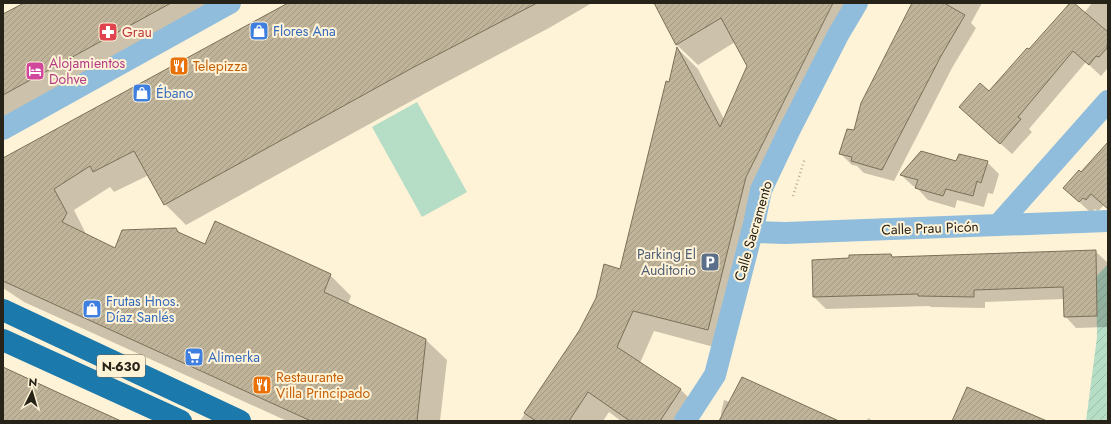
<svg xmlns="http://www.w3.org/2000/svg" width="1111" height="424" font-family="Jost,sans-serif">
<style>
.grass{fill:#b6ddc5}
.garden{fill:url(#garden-furrows)}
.shadow{fill:#0003}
.building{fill:url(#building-hatch);stroke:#7b7058}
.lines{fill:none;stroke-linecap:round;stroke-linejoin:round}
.path{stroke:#b4ab95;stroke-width:2.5;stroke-dasharray:1 3;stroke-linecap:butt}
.minor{stroke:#91bddc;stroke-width:22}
.highway{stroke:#1c79ac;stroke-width:22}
.labels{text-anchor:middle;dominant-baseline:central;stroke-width:4;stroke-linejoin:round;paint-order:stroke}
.shield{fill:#fff3d7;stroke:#686151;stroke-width:1}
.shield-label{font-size:13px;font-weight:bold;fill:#272318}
.shop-label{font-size:14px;fill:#366cbe;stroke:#fff3d7;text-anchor:start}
.health-label{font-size:14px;fill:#be3a42;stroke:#fff3d7;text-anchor:start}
.hotel-label{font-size:14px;fill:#b23c85;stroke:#fff3d7;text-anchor:start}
.food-label{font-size:14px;fill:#c56008;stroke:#fff3d7;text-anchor:start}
.street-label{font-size:14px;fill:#272318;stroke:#fff3d7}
.service-label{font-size:14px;fill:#4e5e75;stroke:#fff3d7;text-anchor:end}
</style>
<defs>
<pattern id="garden-furrows" width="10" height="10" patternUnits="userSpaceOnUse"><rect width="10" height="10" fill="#b6ddc5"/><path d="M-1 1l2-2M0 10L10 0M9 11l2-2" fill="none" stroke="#9cbda8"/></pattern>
<pattern id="building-hatch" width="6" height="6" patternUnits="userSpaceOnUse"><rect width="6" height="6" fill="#bfb499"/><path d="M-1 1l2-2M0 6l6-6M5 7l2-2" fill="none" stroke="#a49a83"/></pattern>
</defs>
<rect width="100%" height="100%" fill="#fff3d7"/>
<!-- grass -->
<path class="grass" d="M417 102 467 192 422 217 372 127Z"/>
<!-- garden -->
<path class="garden" d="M1108 264V421H1086L1097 337 1096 277Z"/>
<!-- shadow -->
<g class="shadow">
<path d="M54 3H231L3 128V15Z"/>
<path d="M288 3H592L549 28 435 88 186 225 165 204 149 175 114 192 110 187 74 210 87 236 115 249 176 229 181 234 205 245 330 275 351 296 348 304 426 340 447 360 440 421H287L24 302 3 288V159Z"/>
<path d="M655 3H867L846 38 767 198 729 351 654 331 640 363 681 390 702 411 694 421H621L609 412 603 421H520L620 270 678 49 698 69 724 119 748 66 735 42 698 65 677 45Z"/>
<path d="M913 3H982L971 23 976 28 952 68 894 181 864 173 857 166 852 165 840 153 854 131Z"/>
<path d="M1071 3 1084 13 1092 3H1108V30L1105 31 1108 34V68L1101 76 1086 62 1029 129 1032 132 1012 154 960 107 989 92 1029 51Z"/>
<path d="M1108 144V209L1104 205 1098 211 1095 209 1091 213 1077 200 1081 174Z"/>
<path d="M957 162H987L999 174 993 194 988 193 984 207 957 200 955 208 928 200 916 187 913 186 901 175Z"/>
<path d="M1095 251 1107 262 1108 327 1076 328 1065 316 1064 299 985 302V308L931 307 929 306 826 309 814 297 850 259 890 255 894 258Z"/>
<path d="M724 400 730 402 837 421H722L721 413Z"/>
<path d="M868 418 873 421H867Z"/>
</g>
<!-- building -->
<g class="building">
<path d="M24 3H171L3 95V14Z"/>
<path d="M288 3H537L414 67 164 205 134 151 93 172 90 166 54 189 67 213 62 222 115 248 122 230 176 228 178 232 205 244 215 221 331 274 324 292 426 339 417 421H311L3 281V158Z"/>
<path d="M654 3H833L746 177 708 330 633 311 617 347 681 389 660 421H630L588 392 569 421H536L524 413 579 331 596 298 604 264 620 269 666 81 669 82 677 47 720 127 747 66 721 18 676 45Z"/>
<path d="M912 3H944L965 15 941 56 882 170 851 161 852 157 839 154 847 129 854 130 861 103Z"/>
<path d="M1070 3H1074L1108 32 1107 48 1099 57 1096 56 1089 65 1073 51 1018 117 1021 119 1000 144 959 107 980 83 989 91 1027 48 1029 49Z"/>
<path d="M1108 142V209L1091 194 1086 200 1083 198 1079 202 1063 188 1079 170 1081 172Z"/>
<path d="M921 151 956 161 959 154 988 161 981 183 977 181 973 196 946 189 943 196 915 188 918 180 900 175Z"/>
<path d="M1096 250 1097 316 1064 317 1063 287 974 290V297L918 296V294L813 297 812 260 849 258V255L891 254 892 257Z"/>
<path d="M3 367 59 393 121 421H3Z"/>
<path d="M742 377 839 421H719Z"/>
<path d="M967 387 1047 421H952Z"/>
</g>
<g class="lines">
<!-- path -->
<path class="path" d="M793 196 805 158"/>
<!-- minor -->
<g class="minor">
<path d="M3 129 230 3"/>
<path d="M998 225 1108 101"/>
<path d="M752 232 785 233 1108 221"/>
<path d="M685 421 715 375 754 224 761 190 789 131 838 35 857 3"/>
</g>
<!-- highway -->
<g class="highway">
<path d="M3 310 240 421"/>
<path d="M3 340 181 421"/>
</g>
</g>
<!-- icons -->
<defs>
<g id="shop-square" transform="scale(1)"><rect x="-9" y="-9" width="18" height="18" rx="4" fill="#3f7fe0" stroke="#fff3d7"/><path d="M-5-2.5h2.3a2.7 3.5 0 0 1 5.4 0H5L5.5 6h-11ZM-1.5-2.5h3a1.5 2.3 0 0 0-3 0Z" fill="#fff"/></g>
<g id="pharmacy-square" transform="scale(1)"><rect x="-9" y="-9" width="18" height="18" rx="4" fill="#e0444e" stroke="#fff3d7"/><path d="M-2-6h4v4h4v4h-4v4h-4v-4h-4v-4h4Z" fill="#fff"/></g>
<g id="restaurant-square" transform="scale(1)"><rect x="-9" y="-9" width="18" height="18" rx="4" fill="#e8710a" stroke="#fff3d7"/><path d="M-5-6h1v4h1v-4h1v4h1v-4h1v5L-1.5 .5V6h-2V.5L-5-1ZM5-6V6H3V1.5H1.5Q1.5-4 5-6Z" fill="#fff"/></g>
<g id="hotel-square" transform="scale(1)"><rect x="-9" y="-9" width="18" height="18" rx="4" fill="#d1479c" stroke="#fff3d7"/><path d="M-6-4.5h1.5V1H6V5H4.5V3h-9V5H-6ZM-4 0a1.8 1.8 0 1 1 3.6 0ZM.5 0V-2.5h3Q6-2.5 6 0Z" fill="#fff"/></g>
<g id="parking-square" transform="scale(1)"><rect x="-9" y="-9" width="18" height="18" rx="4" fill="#5c6f8a" stroke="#fff3d7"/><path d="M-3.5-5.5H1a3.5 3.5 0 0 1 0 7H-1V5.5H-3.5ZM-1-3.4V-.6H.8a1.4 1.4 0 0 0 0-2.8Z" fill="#fff"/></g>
<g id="supermarket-square" transform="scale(1)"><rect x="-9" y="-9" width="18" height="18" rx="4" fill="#3f7fe0" stroke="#fff3d7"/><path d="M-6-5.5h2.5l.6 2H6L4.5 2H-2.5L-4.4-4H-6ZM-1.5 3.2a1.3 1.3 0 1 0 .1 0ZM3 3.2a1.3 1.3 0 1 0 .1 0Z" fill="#fff"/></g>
</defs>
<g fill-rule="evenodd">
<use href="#shop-square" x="259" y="31"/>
<use href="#pharmacy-square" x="108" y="32"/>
<use href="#restaurant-square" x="179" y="66"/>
<use href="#hotel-square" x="35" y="71"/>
<use href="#shop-square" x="142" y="93"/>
<use href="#parking-square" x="710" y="262"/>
<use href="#shop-square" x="92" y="309"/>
<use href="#supermarket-square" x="194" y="357"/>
<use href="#restaurant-square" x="262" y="385"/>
</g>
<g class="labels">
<!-- shield labels -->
<rect class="shield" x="97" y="355" width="48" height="22" rx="3"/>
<g class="shield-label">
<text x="121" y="366">N-630</text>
</g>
<!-- shop labels -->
<g class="shop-label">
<text x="273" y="31">Flores Ana</text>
<text x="156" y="93">Ébano</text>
<text x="106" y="301">Frutas Hnos.<tspan x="106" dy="16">Díaz Sanlés</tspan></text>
<text x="208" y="357">Alimerka</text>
</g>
<!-- health labels -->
<g class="health-label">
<text x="122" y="32">Grau</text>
</g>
<!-- hotel labels -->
<g class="hotel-label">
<text x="49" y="63">Alojamientos<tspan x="49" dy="16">Dohve</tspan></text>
</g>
<!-- food labels -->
<g class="food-label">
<text x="193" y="66">Telepizza</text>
<text x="276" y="377">Restaurante<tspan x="276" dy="16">Villa Principado</tspan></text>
</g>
<!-- street labels -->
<g class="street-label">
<text transform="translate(930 228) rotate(-2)">Calle Prau Picón</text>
<text transform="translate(753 231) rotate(-74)">Calle Sacramento</text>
</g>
<!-- service labels -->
<g class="service-label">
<text x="696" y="254">Parking El<tspan x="696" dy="16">Auditorio</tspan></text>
</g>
</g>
<!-- border -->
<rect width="1111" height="424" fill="none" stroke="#272318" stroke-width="8"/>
<!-- north arrow -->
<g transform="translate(32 392) rotate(5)" stroke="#fff3d7" stroke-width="3" paint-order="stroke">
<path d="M0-3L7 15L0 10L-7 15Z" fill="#272318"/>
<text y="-6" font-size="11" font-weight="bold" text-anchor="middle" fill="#272318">N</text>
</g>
</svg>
